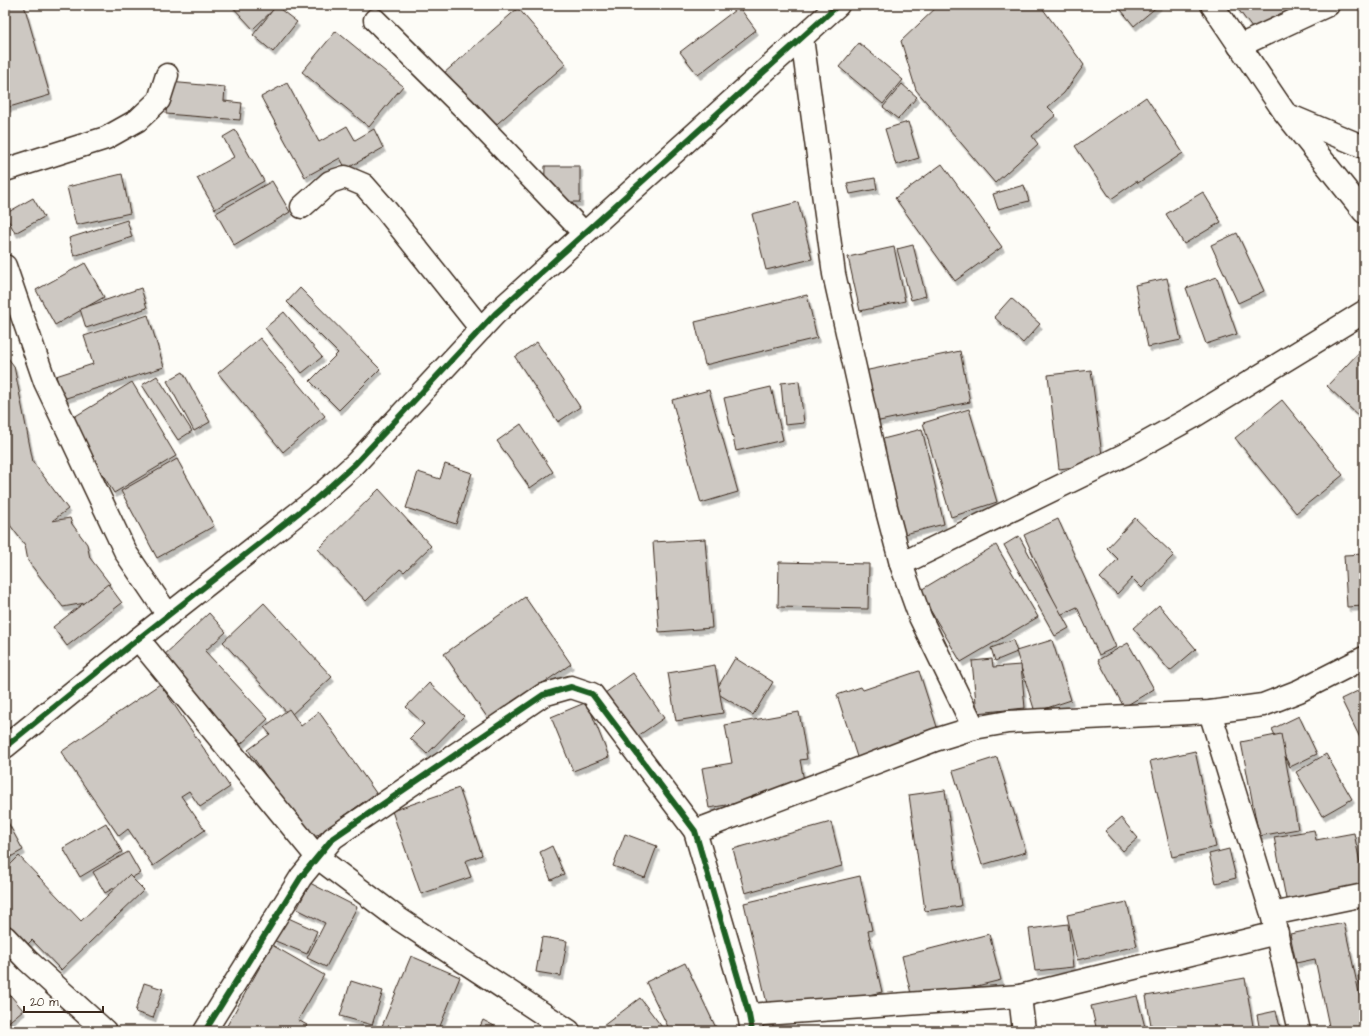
<svg xmlns="http://www.w3.org/2000/svg" width="1369" height="1036" font-family="'Architects Daughter',sans-serif">
<style>
.building{fill:#cdc8c2;stroke:#3b2a1e;filter:url(#shadow)}
.lines{fill:none;stroke-linecap:round;stroke-linejoin:round}
.minor-casing{stroke:#3b2a1e;stroke-width:25}
.minor{stroke:#fdfcf7;stroke-width:22}
.cycleway-casing{stroke:#fdfcf7;stroke-width:8}
.cycleway{stroke:#1b5e20;stroke-width:6}
</style>
<defs>
<filter id="shadow"><feDropShadow dx="2.5" dy="4.5" stdDeviation="0" flood-color="#0004"/></filter>
</defs>
<rect width="100%" height="100%" fill="#fdfcf7"/>
<filter id="ink" filterUnits="userSpaceOnUse"><feTurbulence type="fractalNoise" baseFrequency=".025" numOctaves="2"/><feDisplacementMap in="SourceGraphic" scale="8" xChannelSelector="R" yChannelSelector="G"/><feConvolveMatrix kernelMatrix="1 2 1 2 8 2 1 2 1" color-interpolation-filters="sRGB"/></filter>
<g filter="url(#ink)">
<!-- building -->
<g class="building">
<path d="M5 5H24L50 95 6 108Z"/>
<path d="M231 5H270L274 9 253 29Z"/>
<path d="M939 5H1040L1084 65 1064 93 1048 107 1056 115 1032 136 1038 144 995 183 916 90 901 41Z"/>
<path d="M1117 5H1159L1134 26Z"/>
<path d="M1235 5H1297L1258 36Z"/>
<path d="M276 6 297 22 273 52 253 35Z"/>
<path d="M739 7 756 30 698 75 680 52Z"/>
<path d="M518 8 566 64 491 129 443 74Z"/>
<path d="M336 31 403 86 369 127 302 72Z"/>
<path d="M859 43 903 80 883 104 839 67Z"/>
<path d="M169 82 225 87 224 101 242 103 240 120 166 114Z"/>
<path d="M287 83 319 142 347 126 355 140 374 129 383 148 346 169 340 158 305 177 261 97Z"/>
<path d="M902 84 917 97 898 119 883 107Z"/>
<path d="M1146 97 1183 153 1138 183 1137 181 1111 199 1075 146Z"/>
<path d="M908 122 919 158 896 165 885 129Z"/>
<path d="M235 130 264 181 215 209 197 178 234 157 223 137Z"/>
<path d="M942 164 1002 247 955 281 895 198Z"/>
<path d="M545 166H580V202H544Z"/>
<path d="M122 174 130 213 76 225 67 187Z"/>
<path d="M875 178 877 189 850 194 847 183Z"/>
<path d="M272 181 290 212 234 245 216 213Z"/>
<path d="M1024 185 1029 201 998 209 993 194Z"/>
<path d="M1203 192 1221 222 1184 244 1166 214Z"/>
<path d="M33 198 44 217 15 233 5 214Z"/>
<path d="M798 202 812 259 766 270 752 214Z"/>
<path d="M127 220 132 237 74 256 69 238Z"/>
<path d="M1237 233 1264 291 1238 303 1211 245Z"/>
<path d="M913 245 926 296 911 300 897 249Z"/>
<path d="M894 247 905 301 860 311 848 257Z"/>
<path d="M85 263 104 297 55 325 36 290Z"/>
<path d="M1217 277 1237 334 1206 344 1186 288Z"/>
<path d="M1167 278 1181 340 1148 347 1135 285Z"/>
<path d="M141 288 147 308 86 328 80 309Z"/>
<path d="M300 288 380 369 339 410 310 381 338 353 287 302Z"/>
<path d="M807 295 817 338 705 365 695 322Z"/>
<path d="M1011 298 1040 324 1023 343 994 317Z"/>
<path d="M284 312 322 357 302 373 265 328Z"/>
<path d="M148 315 164 367 63 399 56 376 93 364 84 336Z"/>
<path d="M260 338 325 416 283 452 218 373Z"/>
<path d="M537 342 580 407 558 422 515 357Z"/>
<path d="M1364 347V421L1327 386Z"/>
<path d="M960 351 970 402 870 423 859 372Z"/>
<path d="M5 354 14 366 33 462 68 509 52 521 70 518 72 524 87 544 90 558 110 584 85 603 63 607 28 561 25 545 10 525 9 519 5 514Z"/>
<path d="M1091 370 1103 463 1059 469 1048 375Z"/>
<path d="M183 372 210 422 194 431 167 381Z"/>
<path d="M157 376 192 431 178 440 142 385Z"/>
<path d="M799 381 804 423 785 425 781 383Z"/>
<path d="M132 382 176 456 114 493 69 420Z"/>
<path d="M771 387 783 440 736 451 724 398Z"/>
<path d="M709 390 738 492 701 503 672 400Z"/>
<path d="M1282 400 1343 475 1296 513 1235 438Z"/>
<path d="M969 409 997 502 951 517 923 423Z"/>
<path d="M521 424 553 472 530 488 497 441Z"/>
<path d="M922 429 944 524 901 535 879 440Z"/>
<path d="M177 459 214 526 157 558 121 491Z"/>
<path d="M445 464 472 473 456 524 406 508 418 472 440 479Z"/>
<path d="M379 489 431 546 404 572 400 569 366 601 318 549Z"/>
<path d="M1135 518 1174 555 1142 588 1132 578 1117 594 1100 578 1118 559 1107 548Z"/>
<path d="M1058 519 1116 647 1099 655 1077 607 1060 615 1024 535Z"/>
<path d="M1362 524H1364V606L1347 607 1344 555 1364 554Z"/>
<path d="M1019 536 1069 628 1055 636 1004 545Z"/>
<path d="M705 539 712 628 659 632 653 542Z"/>
<path d="M996 545 1038 617 961 662 919 591Z"/>
<path d="M779 562 869 564 868 609 778 607Z"/>
<path d="M108 584 122 603 67 646 53 627Z"/>
<path d="M525 597 571 664 489 720 444 654Z"/>
<path d="M264 603 332 677 290 716 223 642Z"/>
<path d="M1159 605 1196 649 1170 671 1133 628Z"/>
<path d="M209 613 226 632 205 651 268 719 241 744 161 658Z"/>
<path d="M1013 640 1017 652 995 661 991 648Z"/>
<path d="M1052 640 1071 700 1035 712 1016 651Z"/>
<path d="M1128 643 1154 689 1124 707 1098 660Z"/>
<path d="M735 658 773 682 753 715 715 692Z"/>
<path d="M992 659 993 667 1021 665 1025 708 977 713 972 661Z"/>
<path d="M715 665 723 713 676 721 668 673Z"/>
<path d="M919 671 939 733 858 760 837 695 861 687 863 690Z"/>
<path d="M633 673 664 718 629 742 598 698Z"/>
<path d="M429 683 464 716 427 754 410 738 424 724 406 707Z"/>
<path d="M160 684 230 787 200 807 189 791 181 796 205 830 153 866 128 829 119 836 61 752Z"/>
<path d="M1364 688V746L1341 699Z"/>
<path d="M587 702 609 757 573 771 551 717Z"/>
<path d="M289 709 301 726 319 712 376 793 311 840 248 750 270 734 264 727Z"/>
<path d="M799 712 807 759 800 760 806 791 709 808 702 768 732 763 725 725Z"/>
<path d="M1299 716 1317 754 1290 767 1272 729Z"/>
<path d="M1281 734 1298 829 1259 836 1241 742Z"/>
<path d="M1195 751 1216 847 1172 857 1150 761Z"/>
<path d="M1326 754 1352 799 1322 816 1296 772Z"/>
<path d="M997 757 1026 852 982 865 953 771Z"/>
<path d="M459 788 482 855 465 861 471 877 421 894 392 811Z"/>
<path d="M945 790 961 906 925 911 909 795Z"/>
<path d="M5 817 23 850 5 860Z"/>
<path d="M1121 818 1138 838 1123 851 1105 831Z"/>
<path d="M831 822 842 866 745 893 733 849Z"/>
<path d="M106 823 122 852 80 877 63 848Z"/>
<path d="M1314 830 1316 840 1354 833 1360 863 1363 862 1364 866V894L1288 909 1274 837Z"/>
<path d="M625 834 657 846 645 878 613 866Z"/>
<path d="M552 846 564 874 551 880 540 852Z"/>
<path d="M1229 849 1236 878 1216 883 1209 854Z"/>
<path d="M128 852 140 873 105 893 93 872Z"/>
<path d="M19 856 81 921 129 875 144 890 61 970 32 940 25 947 5 926V870Z"/>
<path d="M860 876 872 930 868 931 882 992 770 1017 744 903Z"/>
<path d="M310 883 357 907 326 967 307 958 325 923 297 909Z"/>
<path d="M1127 902 1137 946 1077 960 1067 915Z"/>
<path d="M284 916 317 931 307 954 273 940Z"/>
<path d="M1344 923 1364 1016V1031H1330L1315 959 1296 963 1290 934Z"/>
<path d="M1068 924 1073 967 1035 971 1029 929Z"/>
<path d="M989 934 1001 980 913 1002 902 956Z"/>
<path d="M542 937 567 941 561 976 536 972Z"/>
<path d="M272 945 324 975 298 1020 307 1025 304 1031H224Z"/>
<path d="M411 956 460 977 438 1031H380Z"/>
<path d="M685 963 717 1030 715 1031H670L646 982Z"/>
<path d="M1364 975V1003L1358 976Z"/>
<path d="M1245 978 1253 1026 1224 1031H1152L1146 996Z"/>
<path d="M351 981 383 991 372 1025 340 1016Z"/>
<path d="M144 983 163 989 153 1018 135 1012Z"/>
<path d="M5 989 23 1010 5 1025Z"/>
<path d="M1137 996 1146 1031H1097L1091 1006Z"/>
<path d="M640 998 665 1031H607L603 1026Z"/>
<path d="M1276 1011 1281 1031H1260L1257 1015Z"/>
<path d="M483 1020 504 1031H478Z"/>
<path d="M1008 1028V1031H963Z"/>
</g>
<g class="lines">
<!-- minor casing -->
<g class="minor-casing">
<g id="minor">
<path d="M1212 5 1285 113 1364 212"/>
<path d="M375 20 464 108 584 233"/>
<path d="M802 38 834 274 886 507 901 564 920 617 974 728"/>
<path d="M1239 46 1328 5"/>
<path d="M1288 115 1364 147"/>
<path d="M5 170 106 138 138 120 159 100 167 75"/>
<path d="M302 207 330 182 345 177 364 185 386 210 481 329"/>
<path d="M5 266 45 382 126 553 168 615"/>
<path d="M901 564 1124 455 1191 418 1364 312"/>
<path d="M138 639 317 857 399 919 569 1031"/>
<path d="M1210 712 1272 914 1299 1031"/>
<path d="M5 747 138 639 316 499 355 464 495 314 838 5"/>
<path d="M695 831 935 740 974 728 1008 722 1210 712 1263 705 1299 691 1364 658"/>
<path d="M1272 914 1364 895"/>
<path d="M5 937 27 960 105 1031"/>
<path d="M1020 996 1024 1031"/>
<path d="M749 1015 1020 996 1277 933"/>
<path d="M205 1031 301 877 333 838 543 695 571 687 592 694 695 831 749 1015 752 1031"/>
</g>
</g>
<!-- minor -->
<use href="#minor" class="minor"/>
<!-- cycleway casing -->
<g class="cycleway-casing">
<g id="cycleway">
<path d="M5 747 138 639 316 499 355 464 495 314 838 5"/>
<path d="M205 1031 301 877 333 838 543 695 571 687 592 694 695 831 749 1015 752 1031"/>
</g>
</g>
<!-- cycleway -->
<use href="#cycleway" class="cycleway"/>
</g>
</g>
<!-- margin -->
<rect width="1369" height="1036" fill="none" stroke="#fdfcf7" stroke-width="20"/>
<rect x="10" y="10" width="1349" height="1016" fill="none" stroke="#3b2a1e" stroke-width="1.5" filter="url(#ink)"/>
<!-- scale -->
<path d="M24 1006v6h79v-6" fill="none" stroke="#3b2a1e" stroke-width="2"/>
<text x="30" y="1006" font-size="12" fill="#3b2a1e" stroke="#fdfcf7" stroke-width="3" paint-order="stroke">20 m</text>
</svg>
